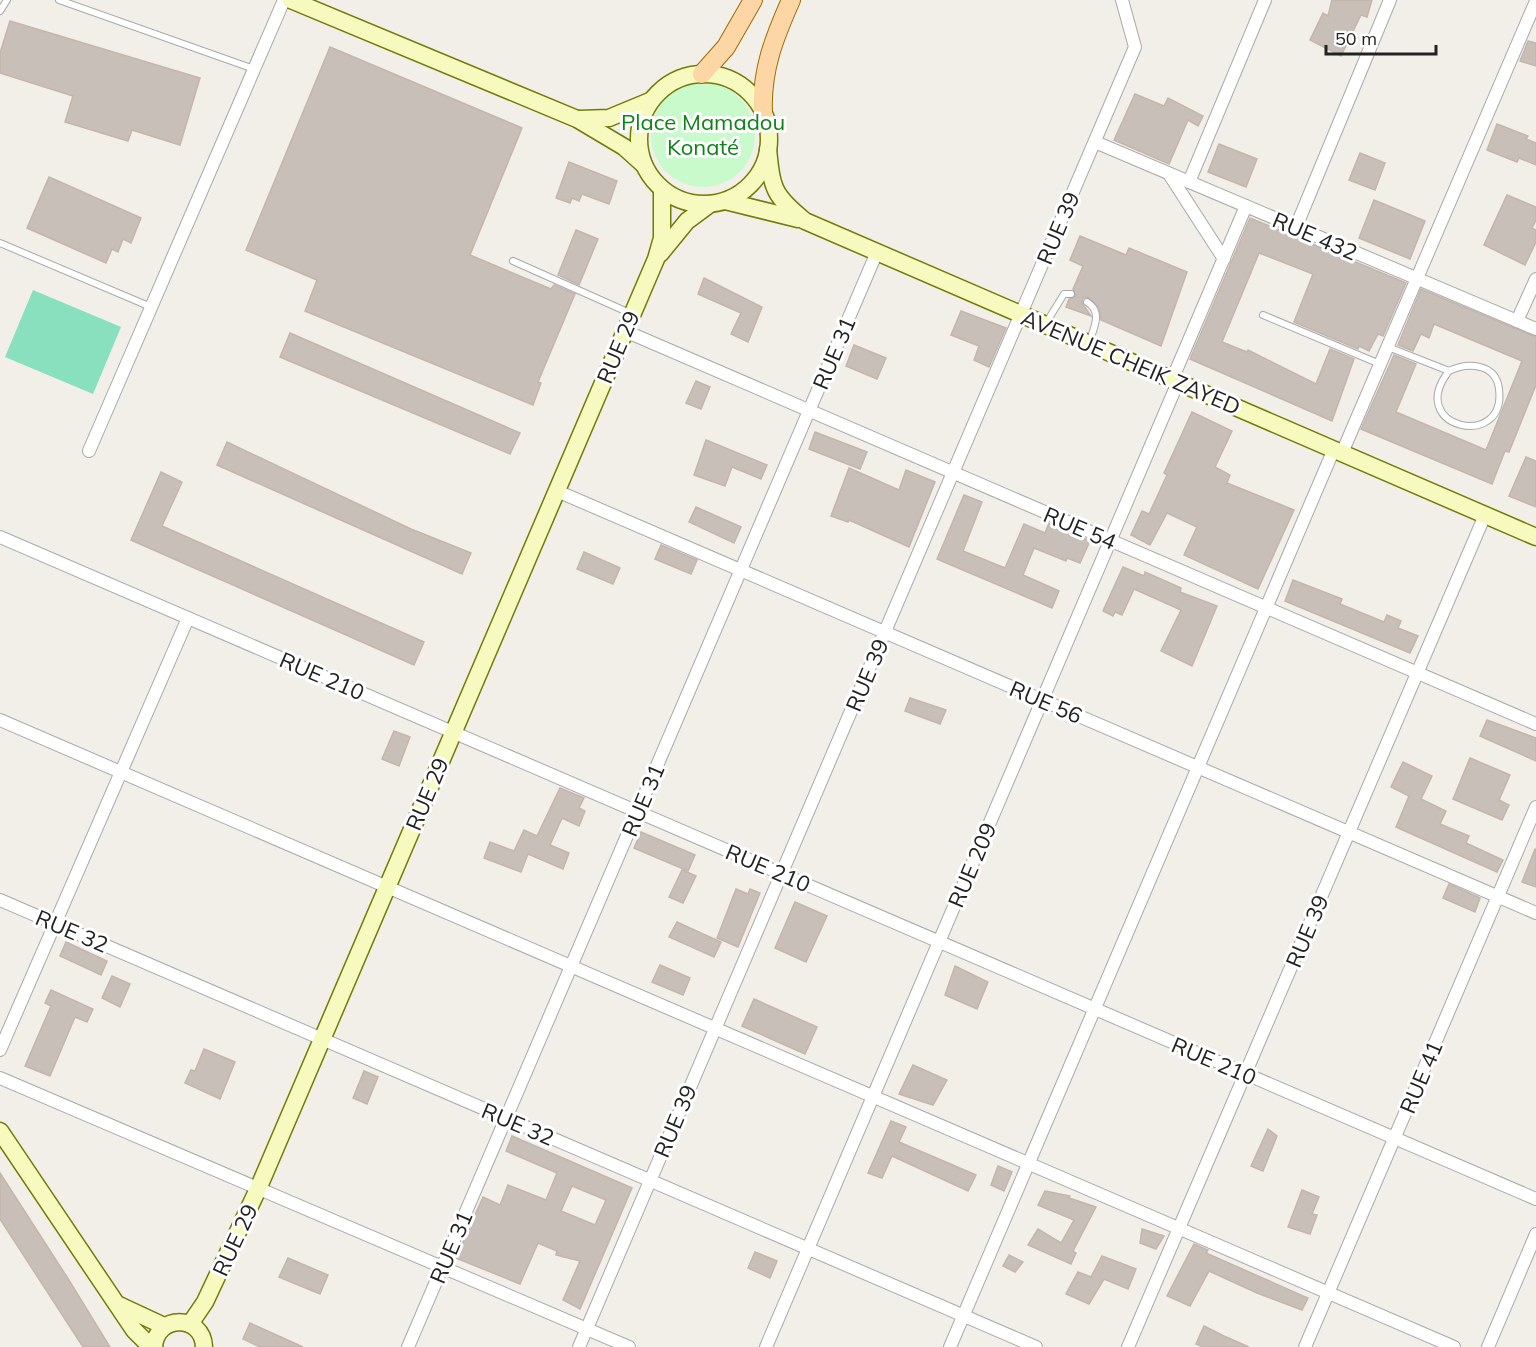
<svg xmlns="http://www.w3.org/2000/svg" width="1536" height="1347" font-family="Mulish,sans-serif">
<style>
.park{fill:#c8facc}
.pitch{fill:#88e0be}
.building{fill:#c7bfb8;stroke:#c4b6ab;stroke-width:1.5;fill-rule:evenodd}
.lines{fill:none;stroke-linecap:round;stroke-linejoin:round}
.lane-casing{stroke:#a9a9a9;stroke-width:8}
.street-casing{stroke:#a9a9a9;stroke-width:14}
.secondary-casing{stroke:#707d05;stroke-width:19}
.primary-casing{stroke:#a06b00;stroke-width:20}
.lane{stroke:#fff;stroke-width:6}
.street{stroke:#fff;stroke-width:12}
.secondary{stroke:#f7fabf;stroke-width:16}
.primary{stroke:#fcd6a4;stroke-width:18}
.labels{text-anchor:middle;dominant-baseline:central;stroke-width:6;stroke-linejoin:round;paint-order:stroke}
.park-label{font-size:22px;fill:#0c8416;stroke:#fff}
.street-label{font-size:22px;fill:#222;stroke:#fff}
</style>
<rect width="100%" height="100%" fill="#f2efe9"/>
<!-- park -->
<circle class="park" cx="703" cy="135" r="52"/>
<!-- pitch -->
<path class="pitch" d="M33 290 121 327 93 394 5 357Z"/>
<!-- building -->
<g class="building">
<path d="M1332 0H1372L1367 17 1361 15 1341 56 1310 40 1323 13 1328 16Z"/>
<path d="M10 21 200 78 180 145 132 130 128 141 65 122 73 96 0 73V53Z"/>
<path d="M1528 41 1536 43V66L1520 61Z"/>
<path d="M330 47 522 128 470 255 551 289 554 285 575 294 538 382 541 383 533 405 305 311 317 280 246 250Z"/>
<path d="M1135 94 1164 106 1168 98 1203 116 1198 126 1188 120 1169 164 1114 140Z"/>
<path d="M1497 124 1528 136 1526 139 1536 143V165L1519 158 1517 162 1487 150Z"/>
<path d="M1219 144 1257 159 1246 187 1208 172Z"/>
<path d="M1360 153 1385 163 1375 190 1349 180Z"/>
<path d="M569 162 617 181 609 204 582 194 579 201 572 198 570 203 556 198Z"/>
<path d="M49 177 141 218 131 243 123 239 118 252 112 249 106 263 27 228Z"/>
<path d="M1507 195 1536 207V220L1532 228 1536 230V242L1525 265 1484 245Z"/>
<path d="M1374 200 1425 221 1410 259 1359 238Z"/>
<path d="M1250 218 1406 283 1383 336 1378 334 1369 351 1359 346 1358 349 1294 322 1313 274 1259 253 1222 342 1247 352 1248 350 1316 384 1330 349 1354 359 1332 421 1190 359Z"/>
<path d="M576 230 598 239 579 285 558 275Z"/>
<path d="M1080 236 1126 255 1129 248 1187 272 1161 346 1101 320 1099 308 1088 297 1083 298 1082 303 1091 316 1066 307 1069 299 1076 296 1073 289 1083 266 1070 260Z"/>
<path d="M704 278 762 307 748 342 731 334 741 313 698 294Z"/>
<path d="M1421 289 1536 337V385L1509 452 1505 451 1492 484 1361 429 1394 355 1416 364 1396 412 1486 450 1522 361 1434 324 1429 338 1421 334 1413 351 1398 345Z"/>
<path d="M961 311 1006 328 989 367 974 360 979 346 951 335Z"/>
<path d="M290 333 520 433 510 454 280 357Z"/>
<path d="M854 345 886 358 877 379 846 366Z"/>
<path d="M696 381 710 387 701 409 686 403Z"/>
<path d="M1192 412 1232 431 1215 467 1230 475 1227 483 1294 510 1258 589 1184 555 1197 527 1167 513 1150 545 1131 535 1142 511 1149 514 1167 475 1164 473Z"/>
<path d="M815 432 867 452 860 469 809 449Z"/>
<path d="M706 440 767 465 761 479 732 467 725 486 694 475Z"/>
<path d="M227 442 411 529 471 553 462 574 217 465Z"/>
<path d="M1526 457 1536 461V507L1509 496Z"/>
<path d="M849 468 899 490 906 470 935 482 909 547 849 520 848 522 831 516Z"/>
<path d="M161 472 182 482 162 526 424 642 414 665 131 540Z"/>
<path d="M964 495 982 502 963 551 1005 568 1024 524 1045 533 1049 523 1090 541 1080 563 1067 558 1066 561 1034 548 1023 575 1059 591 1052 608 937 559Z"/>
<path d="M696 507 741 527 734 543 689 522Z"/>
<path d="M661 545 697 560 691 574 655 559Z"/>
<path d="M584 552 620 568 613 584 577 569Z"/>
<path d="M1123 567 1144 576 1145 572 1181 588 1180 592 1217 606 1192 666 1161 651 1181 610 1134 589 1122 615 1115 612 1113 616 1103 611Z"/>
<path d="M1293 580 1342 599 1340 604 1384 622 1387 615 1401 621 1398 628 1418 636 1410 653 1285 601Z"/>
<path d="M910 698 946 710 940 724 905 711Z"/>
<path d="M1487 720 1536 738V761L1480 736Z"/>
<path d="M394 731 410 737 399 766 382 759Z"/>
<path d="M1470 758 1510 775 1499 800 1509 805 1502 820 1453 799Z"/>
<path d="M1403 762 1432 776 1421 799 1446 811 1440 824 1469 836 1466 843 1503 860 1497 872 1396 827 1409 796 1391 787Z"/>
<path d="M560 788 584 798 579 808 585 811 579 826 562 818 550 845 569 853 563 869 528 854 521 872 484 858 490 842 514 851 524 830 537 836Z"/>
<path d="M641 832 695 855 688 871 634 848Z"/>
<path d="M1535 849 1536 850V887L1522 882Z"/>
<path d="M682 870 696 876 683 903 669 897Z"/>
<path d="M1449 884 1480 898 1475 912 1443 898Z"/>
<path d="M736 889 748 894 750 889 760 893 738 947 717 938Z"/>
<path d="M795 902 827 916 806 962 775 948Z"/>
<path d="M677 922 721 942 714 957 669 937Z"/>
<path d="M66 942 107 961 101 975 60 956Z"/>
<path d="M660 965 690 978 683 995 652 982Z"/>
<path d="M955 966 988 982 977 1009 945 995Z"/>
<path d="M112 976 130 984 120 1007 102 998Z"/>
<path d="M51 990 93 1009 87 1022 75 1017 50 1076 25 1066 51 1006 45 1003Z"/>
<path d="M754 999 817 1027 805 1054 742 1026Z"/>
<path d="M204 1049 235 1062 220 1099 185 1083 191 1070 195 1071Z"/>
<path d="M913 1065 947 1080 933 1105 899 1094Z"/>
<path d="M364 1071 378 1077 367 1104 353 1098Z"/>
<path d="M891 1121 906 1127 899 1142 976 1175 968 1191 892 1156 882 1178 868 1173Z"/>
<path d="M1268 1129 1277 1136 1263 1171 1251 1166Z"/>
<path d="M512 1136 632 1188 580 1309 563 1300 580 1261 556 1255 557 1251 538 1243 520 1284 456 1258 483 1197 500 1205 508 1185 546 1200 557 1173 506 1151ZM572 1186 606 1200 595 1225 561 1211Z"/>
<path d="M998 1166 1012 1172 1004 1191 991 1185Z"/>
<path d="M0 1173 67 1277 110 1347H83L0 1219Z"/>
<path d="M1302 1190 1319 1197 1312 1214 1317 1215 1310 1234 1288 1227Z"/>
<path d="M1045 1191 1070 1196 1069 1198 1096 1207 1073 1251 1076 1253 1071 1264 1028 1245 1038 1229 1061 1243 1074 1220 1038 1205Z"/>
<path d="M1142 1229 1164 1236 1156 1249 1140 1243Z"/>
<path d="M1194 1244 1208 1250 1206 1253 1308 1298 1302 1310 1257 1293 1209 1271 1190 1306 1167 1296Z"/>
<path d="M755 1252 777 1261 770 1278 748 1268Z"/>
<path d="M1009 1255 1023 1262 1015 1272 1003 1266Z"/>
<path d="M1102 1256 1136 1269 1128 1289 1104 1279 1089 1304 1066 1294 1078 1272 1091 1277Z"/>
<path d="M288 1258 328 1275 320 1294 279 1277Z"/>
<path d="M250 1323 303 1347H260L243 1339Z"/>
<path d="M1204 1326 1224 1336 1249 1347H1204L1196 1344Z"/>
</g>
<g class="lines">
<!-- lane casing -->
<g class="lane-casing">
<g id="lane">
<path d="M59 0 254 69"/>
<path d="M0 11 7 0"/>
<path d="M0 243 151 307"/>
<path d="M513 261 632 314"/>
<path d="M1087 302C1103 312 1094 327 1089 343"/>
<path d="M1263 315 1380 364"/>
<path d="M1046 323 1064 294H1071"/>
<path d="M1388 347 1449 371C1467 362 1496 363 1499 389 1507 451 1404 428 1449 371"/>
</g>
</g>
<!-- street casing -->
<g class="street-casing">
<g id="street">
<path d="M1095 142 1536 329"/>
<path d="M1169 174 1224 259"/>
<path d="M1189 182 1265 0"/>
<path d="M1296 227 1390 0"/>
<path d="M1517 321 1536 279"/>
<path d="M625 331 1536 724"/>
<path d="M1172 380 1246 206"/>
<path d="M89 451 284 0"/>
<path d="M1342 453 1536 1"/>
<path d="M557 491 1536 913"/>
<path d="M0 537 1536 1199"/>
<path d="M0 720 1454 1347"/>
<path d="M0 900 1036 1347"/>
<path d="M0 1050 188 618"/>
<path d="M0 1078 629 1347"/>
<path d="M408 1347 877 252"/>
<path d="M579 1347 1135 47 1122 0"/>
<path d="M766 1347 1178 382"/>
<path d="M950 1347 1334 449"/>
<path d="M1128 1347 1485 515"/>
<path d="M1305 1347 1536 807"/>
<path d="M1488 1347 1536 1234"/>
</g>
</g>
<!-- secondary casing -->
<g class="secondary-casing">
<g id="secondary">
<path d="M291 0 577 119 624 147 644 165"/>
<circle cx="704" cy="139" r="65"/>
<path d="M579 119 609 118 650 101"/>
<path d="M768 149C772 189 773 195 805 221L1536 537"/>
<path d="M725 201 798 219"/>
<path d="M660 254 687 221 710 204"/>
<path d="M0 1131 134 1330 151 1347"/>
<path d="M119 1305 164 1326"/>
<path d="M190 1324 205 1302 258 1189 656 259 662 238V189"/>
<path d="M154 1347C156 1314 203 1314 204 1347"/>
</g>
</g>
<!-- primary casing -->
<g class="primary-casing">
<g id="primary">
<path d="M702 74 726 47 753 0"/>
<path d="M763 113C761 71 774 38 791 0"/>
</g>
</g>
<!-- lane -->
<use href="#lane" class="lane"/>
<!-- street -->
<use href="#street" class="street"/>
<!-- secondary -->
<use href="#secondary" class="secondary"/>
<!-- primary -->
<use href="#primary" class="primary"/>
</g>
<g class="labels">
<!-- park labels -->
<g class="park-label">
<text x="703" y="122">Place Mamadou<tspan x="703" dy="25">Konaté</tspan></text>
</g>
<!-- street labels -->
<g class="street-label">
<text transform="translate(1058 228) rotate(-67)">RUE 39</text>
<text transform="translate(1315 236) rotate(23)">RUE 432</text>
<text transform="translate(618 347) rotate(-67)">RUE 29</text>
<text transform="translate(834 353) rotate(-67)">RUE 31</text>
<text transform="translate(1131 362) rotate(23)">AVENUE CHEIK ZAYED</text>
<text transform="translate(1080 528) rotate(23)">RUE 54</text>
<text transform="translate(867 675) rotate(-67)">RUE 39</text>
<text transform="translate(322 676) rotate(23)">RUE 210</text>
<text transform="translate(1046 702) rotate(23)">RUE 56</text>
<text transform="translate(427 794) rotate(-67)">RUE 29</text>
<text transform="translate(643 800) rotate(-67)">RUE 31</text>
<text transform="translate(972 865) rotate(-67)">RUE 209</text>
<text transform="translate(768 868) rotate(23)">RUE 210</text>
<text transform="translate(72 931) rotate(23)">RUE 32</text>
<text transform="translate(1307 931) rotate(-67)">RUE 39</text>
<text transform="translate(1214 1061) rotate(23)">RUE 210</text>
<text transform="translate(1421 1077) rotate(-67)">RUE 41</text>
<text transform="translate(675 1121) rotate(-67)">RUE 39</text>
<text transform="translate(518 1124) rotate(23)">RUE 32</text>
<text transform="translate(235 1240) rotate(-65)">RUE 29</text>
<text transform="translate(451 1247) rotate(-67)">RUE 31</text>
</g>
</g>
<!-- scale -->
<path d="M1326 45v9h110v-9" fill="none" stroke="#222222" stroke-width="3"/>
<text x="1335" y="45" font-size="18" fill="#222222" stroke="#ffffff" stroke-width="4.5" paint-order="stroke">50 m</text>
</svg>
